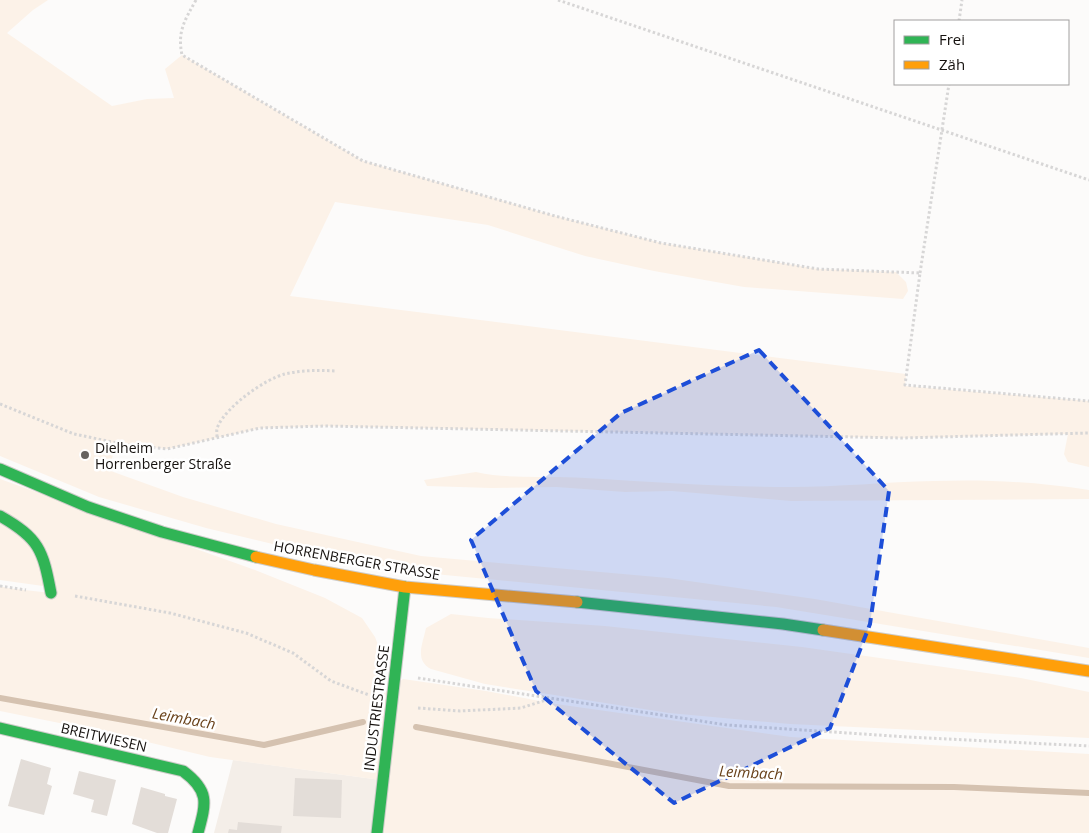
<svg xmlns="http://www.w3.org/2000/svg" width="1089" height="833" font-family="'Open Sans',sans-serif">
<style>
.built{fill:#f4eee8}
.green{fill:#fcf2e8}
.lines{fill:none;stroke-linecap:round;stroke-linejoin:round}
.stream{stroke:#d5c2b0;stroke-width:6}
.building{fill:#e3ddd8}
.fast-casing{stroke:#cdcbc8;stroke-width:13}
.slow-casing{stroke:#cdcbc8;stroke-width:13}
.path{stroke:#d7d6d6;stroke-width:3;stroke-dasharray:2.5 2.5;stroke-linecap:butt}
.fast{stroke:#30b455;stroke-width:11}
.slow{stroke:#ff9f0a;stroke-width:11}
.marked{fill:#1d4ed8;fill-opacity:0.2;stroke:#1d4ed8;stroke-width:4;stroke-dasharray:10 6;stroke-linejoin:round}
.poi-dot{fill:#666361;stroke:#fff;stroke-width:2}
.labels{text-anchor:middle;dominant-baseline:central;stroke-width:5;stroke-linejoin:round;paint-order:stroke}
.poi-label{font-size:14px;fill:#15110e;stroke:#fff;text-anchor:start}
.street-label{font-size:14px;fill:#15110e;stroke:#fff}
.water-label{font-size:15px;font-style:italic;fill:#69421b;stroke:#fff}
</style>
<rect width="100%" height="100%" fill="#fcfbfa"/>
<!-- built -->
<path class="built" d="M233 760 388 781 383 833H214Z"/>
<!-- green -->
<g class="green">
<path d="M0 0H48L33 10 7 33 112 106 147 99 174 98 165 69 182 55 363 161 555 216 661 243 818 269 896 272 906 282 908 291 903 299 744 287 654 271 585 256 488 225 335 202 290 296 906 374 905 386 1089 401V467L1068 462 1064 454 1068 434 902 438 325 426 260 428 167 449 117 443 108 470 183 497 276 524 421 556 668 578 815 599 1089 648V658L776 607 424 573 314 554 206 528 99 497 0 456Z"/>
<path d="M476 472C512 480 549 475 585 478 653 482 722 487 790 487 838 487 886 482 934 481 986 479 1038 482 1089 490V499L791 501 672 491 625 492 556 487 491 488 427 486 424 480Z"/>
<path d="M0 479 255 570 325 598 362 618 375 637 383 658 381 695 403 679 486 691 556 704 791 737 1089 754V833H383L388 781 210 757 114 734 0 711V586L7 588 51 593 43 586 0 580Z"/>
<path d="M451 614 488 618 605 626 802 647 1021 678 1089 692V738L790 724 669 713 485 684 431 669C414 660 423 643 426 628Z"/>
</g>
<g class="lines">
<!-- stream -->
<g class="stream">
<path d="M0 698 264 745 363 722"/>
<path d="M416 727 729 786 954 787 1089 793"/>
</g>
</g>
<!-- building -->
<g class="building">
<path d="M81 450 90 453 88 460 79 457Z"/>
<path d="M21 759 51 768 47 784 52 786 44 815 8 806Z"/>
<path d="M79 771 116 780 107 816 91 812 94 800 73 794Z"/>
<path d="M295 778 342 780 341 818 293 816Z"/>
<path d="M141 787 165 794V796L177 799 168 833H157L132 824Z"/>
<path d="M238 822 282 826 281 833H228L229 829 237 830Z"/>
</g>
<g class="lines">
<!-- fast casing -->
<g class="fast-casing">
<g id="fast">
<path d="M0 469 88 507 162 532 256 557"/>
<path d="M0 516C39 538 43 550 51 593"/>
<path d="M577 602 783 624 823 630"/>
<path d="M0 728 183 771C210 791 206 803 198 833"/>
<path d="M377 833 405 587"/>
</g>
</g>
<!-- slow casing -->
<g class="slow-casing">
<g id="slow">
<path d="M256 557 314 570 405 587 577 602"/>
<path d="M823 630 1089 671"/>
</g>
</g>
<!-- path -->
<g class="path">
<path d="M196 0C185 20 177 31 182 55L363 161 555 216 661 243 818 269 920 273 905 385 1089 401"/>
<path d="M558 0 1089 180"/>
<path d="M959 21 962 0"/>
<path d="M920 273 949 84"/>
<path d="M0 404 74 434 127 445 167 449 260 428 325 426 902 438 1089 433"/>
<path d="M217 437C217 433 216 429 218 426 227 406 265 379 285 374 302 370 319 370 336 371"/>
<path d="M0 586 26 590"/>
<path d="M75 596 170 613 246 633 293 653 331 681 369 695"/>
<path d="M418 678 727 725 908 737 1089 746"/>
<path d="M418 708 460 711 521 708 549 699"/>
</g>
<!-- fast -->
<use href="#fast" class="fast"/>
<!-- slow -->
<use href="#slow" class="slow"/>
</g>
<!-- marked area -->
<path class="marked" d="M759 350 889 491 870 624 830 728 674 803 536 691 471 540 621 413Z"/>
<!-- markers -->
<circle class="poi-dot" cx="85" cy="455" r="5"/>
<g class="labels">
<!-- poi labels -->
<g class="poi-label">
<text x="95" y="447">Dielheim<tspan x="95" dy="16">Horrenberger Straße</tspan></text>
</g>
<!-- street labels -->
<g class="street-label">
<text transform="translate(357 560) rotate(10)">HORRENBERGER STRASSE</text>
<text transform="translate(376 708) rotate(-83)">INDUSTRIESTRASSE</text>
<text transform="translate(104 737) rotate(13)">BREITWIESEN</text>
</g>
<!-- water labels -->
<g class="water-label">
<text transform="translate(184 718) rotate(10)">Leimbach</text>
<text transform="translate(751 772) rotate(3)">Leimbach</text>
</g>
</g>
<!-- legend -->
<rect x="894" y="20" width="175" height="65" fill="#ffffff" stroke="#a1a09f"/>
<rect x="904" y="36" width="25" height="8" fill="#30b455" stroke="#a1a09f"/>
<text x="939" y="45" font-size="15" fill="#15110e">Frei</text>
<rect x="904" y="61" width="25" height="8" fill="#ff9f0a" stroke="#a1a09f"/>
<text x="939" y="70" font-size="15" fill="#15110e">Zäh</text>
</svg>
